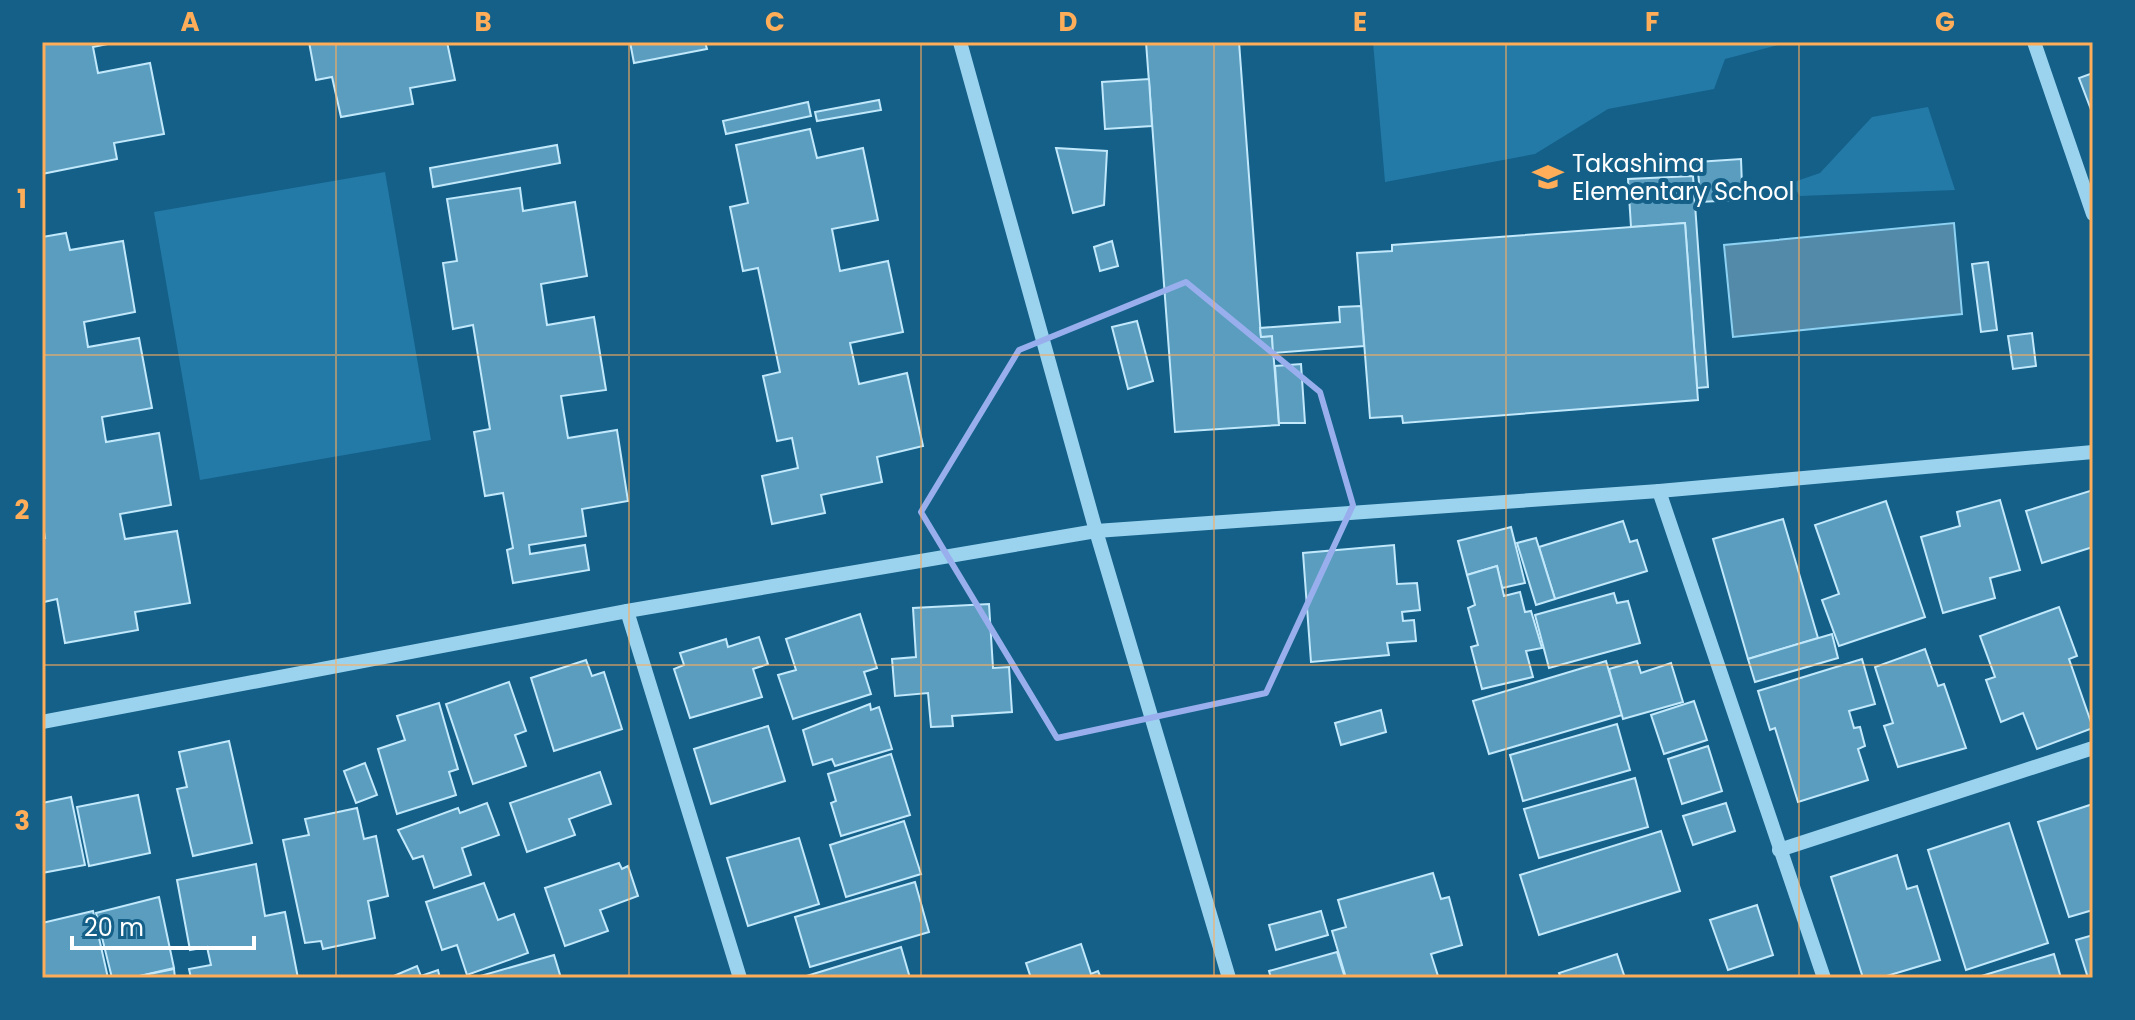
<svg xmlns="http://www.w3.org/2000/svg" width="2135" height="1020" font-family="Poppins,sans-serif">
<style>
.green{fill:#237aa7}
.water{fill:#538aa9;stroke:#8dd1f3;stroke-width:2}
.building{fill:#5b9dbf;stroke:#c1e8fb;stroke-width:2}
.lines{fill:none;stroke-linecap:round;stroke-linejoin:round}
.minor{stroke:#9bd3ef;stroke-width:14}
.marked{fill:none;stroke:#99afed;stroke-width:6;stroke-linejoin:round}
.grid{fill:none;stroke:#ffad59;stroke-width:2;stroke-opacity:0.55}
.labels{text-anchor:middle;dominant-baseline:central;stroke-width:8;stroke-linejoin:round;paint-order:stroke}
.poi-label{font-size:24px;fill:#fff;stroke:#146089;text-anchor:start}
.neatline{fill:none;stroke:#ffad59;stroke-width:3}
.grid-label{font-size:26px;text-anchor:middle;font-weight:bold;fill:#ffad59}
</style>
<rect width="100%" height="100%" fill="#146089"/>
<!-- green -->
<g class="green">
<path d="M1373 42H1790L1725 59 1714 89 1608 109 1535 154 1385 182Z"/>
<path d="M1928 107 1955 190 1800 196 1791 183 1820 173 1872 117Z"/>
<path d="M385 172 431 440 200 480 154 212Z"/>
</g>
<!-- water -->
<path class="water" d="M1954 223 1962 314 1733 337 1724 245Z"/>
<!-- building -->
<g class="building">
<path d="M42 42H117L93 47 98 73 150 63 164 134 114 143 117 159 42 174Z"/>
<path d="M309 42H447L455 80 410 88 413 104 341 117 332 77 316 80Z"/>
<path d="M630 42H705L707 49 634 63Z"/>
<path d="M1146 42H1239L1261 337 1272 336 1279 425 1175 432Z"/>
<path d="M2093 73V115L2079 78Z"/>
<path d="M1149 79 1152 126 1105 129 1102 82Z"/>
<path d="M879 100 881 110 817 121 815 112Z"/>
<path d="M808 102 811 116 726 134 723 121Z"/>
<path d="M810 129 817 158 863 148 878 220 832 229 840 271 888 261 903 332 850 343 859 384 907 373 923 446 877 457 882 482 821 495 825 513 772 524 762 476 798 468 792 438 777 441 763 376 780 372 758 268 743 271 730 207 748 203 736 145Z"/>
<path d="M557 145 560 163 433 187 430 168Z"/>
<path d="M1056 148 1107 151 1104 205 1073 213Z"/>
<path d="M1741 159 1742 186 1734 187V200L1701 202 1697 162Z"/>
<path d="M1693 176 1708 387 1697 388 1685 223 1631 227 1628 179Z"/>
<path d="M520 188 523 211 575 202 587 276 541 284 547 325 594 317 606 390 561 396 568 438 617 430 628 501 582 509 586 536 529 545 530 554 585 545 589 570 513 583 507 550 513 548 503 493 485 496 474 432 490 429 473 325 453 329 443 263 457 261 447 199Z"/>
<path d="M1685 223 1698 400 1403 423 1402 416 1370 418 1357 253 1392 251V245Z"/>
<path d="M66 233 70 250 123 241 135 312 84 322 88 347 139 338 152 408 102 417 106 442 159 433 171 505 120 514 125 539 177 531 190 603 135 612 138 630 65 643 57 599 44 602 42 591V538H45L42 518V237Z"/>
<path d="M1112 241 1118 266 1100 271 1094 247Z"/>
<path d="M1988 262 1997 330 1981 332 1972 264Z"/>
<path d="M1361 306 1364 346 1273 353 1272 336 1261 337 1260 328 1340 322 1339 307Z"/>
<path d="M1137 321 1153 381 1128 389 1112 327Z"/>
<path d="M2032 333 2036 366 2013 369 2008 336Z"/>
<path d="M1301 364 1305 423H1279L1275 366Z"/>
<path d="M2093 490V547L2042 563 2026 511Z"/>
<path d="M2000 500 2020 570 1990 578 1995 598 1943 613 1921 537 1960 526 1957 512Z"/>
<path d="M1886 501 1925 617 1839 646 1822 600 1839 594 1815 525Z"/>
<path d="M1783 519 1818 638 1748 659 1713 539Z"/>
<path d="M1623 521 1630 542 1637 540 1647 571 1555 599 1539 547Z"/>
<path d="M1511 527 1525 583 1502 588 1497 566 1467 575 1458 541Z"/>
<path d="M1536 538 1555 599 1536 605 1517 543Z"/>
<path d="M1394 545 1397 584 1417 583 1420 610 1402 612 1403 621 1414 620 1416 641 1387 643 1389 655 1311 662 1303 553Z"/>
<path d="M1497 566 1504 596 1520 592 1525 612 1531 611 1542 648 1526 651 1533 677 1482 689 1471 647 1478 645 1468 608 1475 605 1467 575Z"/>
<path d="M1614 593 1617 603 1628 601 1640 643 1549 668 1535 615Z"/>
<path d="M989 604 993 668 1009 667 1012 712 952 716 953 726 931 727 928 693 895 696 892 659 916 657 913 608Z"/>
<path d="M2059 607 2077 656 2069 659 2093 728 2037 749 2023 713 2001 722 1986 680 1995 677 1980 636Z"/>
<path d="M860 614 877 668 864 672 871 694 793 719 778 675 796 670 786 639Z"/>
<path d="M1832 634 1838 658 1755 682 1748 659Z"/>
<path d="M759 637 768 664 753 669 762 697 690 718 674 669 684 665 680 653 726 639 728 647Z"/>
<path d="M1925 649 1938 686 1944 684 1966 748 1898 767 1884 726 1893 723 1875 667Z"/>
<path d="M1862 659 1875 704 1849 711 1854 728 1860 727 1865 746 1858 749 1868 780 1798 802 1775 728 1770 730 1758 691Z"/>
<path d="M586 660 592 676 604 672 622 729 554 751 531 678Z"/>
<path d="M1606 661 1622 715 1489 754 1473 701Z"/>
<path d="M1637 661 1641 673 1671 663 1683 702 1623 719 1609 669Z"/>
<path d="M509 682 526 731 515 735 526 766 473 784 446 704Z"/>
<path d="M1694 701 1707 740 1664 754 1651 715Z"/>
<path d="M439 703 458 769 449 772 456 795 397 814 378 749 405 740 397 716Z"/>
<path d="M870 704 871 710 879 707 892 749 835 766 832 759 813 765 803 730Z"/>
<path d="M1381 710 1386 732 1341 745 1335 723Z"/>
<path d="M1617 724 1630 770 1523 801 1510 755Z"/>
<path d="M768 726 785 781 711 804 694 749Z"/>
<path d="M229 741 252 843 193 856 177 789 187 787 179 752Z"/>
<path d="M1708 746 1722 791 1682 804 1668 759Z"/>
<path d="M891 754 910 815 841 836 831 803 836 801 828 774Z"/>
<path d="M365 763 377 795 356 803 344 771Z"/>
<path d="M600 772 611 804 569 819 575 835 527 852 510 803Z"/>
<path d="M1635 778 1648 827 1539 858 1524 809Z"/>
<path d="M138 795 150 853 89 866 77 807Z"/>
<path d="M71 797 85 865 42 873V803Z"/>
<path d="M487 803 499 835 462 848 471 875 434 888 423 856 413 859 398 830 458 808 460 813Z"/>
<path d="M1726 803 1735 831 1693 845 1683 816Z"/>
<path d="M2093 804V910L2069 917 2038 822Z"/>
<path d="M357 808 364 839 376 836 388 896 368 901 375 938 323 949 321 941 305 943 283 840 309 835 305 819Z"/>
<path d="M904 821 921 874 846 897 830 845Z"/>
<path d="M2009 823 2048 943 1966 970 1928 850Z"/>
<path d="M1661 831 1680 891 1539 935 1520 875Z"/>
<path d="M799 838 819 904 748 926 727 858Z"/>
<path d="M1897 855 1907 889 1917 886 1940 960 1880 978H1863L1831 877Z"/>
<path d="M619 863 622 869 628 866 638 896 600 910 608 931 565 946 545 888Z"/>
<path d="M256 864 265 916 285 912 298 978H191L189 969 211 965 207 947 190 950 177 880Z"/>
<path d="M1433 873 1441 899 1449 897 1462 945 1431 954 1438 976 1346 978 1332 931 1346 927 1338 900Z"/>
<path d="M915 882 929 932 810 967 795 917Z"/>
<path d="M484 883 498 920 514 914 528 953 467 975 457 945 442 950 426 902Z"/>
<path d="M159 897 174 968 131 978H112L96 913Z"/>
<path d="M1757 905 1773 955 1728 970 1710 920Z"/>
<path d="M93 911 108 978H42V923Z"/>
<path d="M1321 911 1328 935 1276 950 1269 925Z"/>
<path d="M2093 935V978H2088L2076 940Z"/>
<path d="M1081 944 1091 974 1098 971 1101 978H1031L1026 963Z"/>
<path d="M901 947 910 978H800Z"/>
<path d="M1337 952 1345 978H1271L1269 971Z"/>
<path d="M1617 954 1625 978H1561L1559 973Z"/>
<path d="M2054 954 2061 978H1978V977Z"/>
<path d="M554 955 561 978 477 977Z"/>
<path d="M417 966 421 976 438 970 440 978H389Z"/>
<path d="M174 969 175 978H130Z"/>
</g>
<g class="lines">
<!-- minor -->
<g class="minor">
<path d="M960 42 1096 531 1229 978"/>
<path d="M2034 42 2093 214"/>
<path d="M1659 491 1824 978"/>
<path d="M627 611 740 978"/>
<path d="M42 722 627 611 1096 531 1659 491 2093 452"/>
<path d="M1779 850 2093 748"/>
</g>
</g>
<!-- marked area -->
<path class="marked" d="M1186 282 1320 392 1353 505 1266 693 1057 738 921 512 1019 350Z"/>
<!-- grid -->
<path class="grid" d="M336 42V978M629 42V978M921 42V978M1214 42V978M1506 42V978M1799 42V978M42 355H2093M42 665H2093"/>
<!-- icons -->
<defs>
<g id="school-bare" transform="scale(2.4)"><path d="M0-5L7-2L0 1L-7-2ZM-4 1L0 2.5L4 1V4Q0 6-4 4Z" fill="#ffad59" stroke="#146089" stroke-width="2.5" paint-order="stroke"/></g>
</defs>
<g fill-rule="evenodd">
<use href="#school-bare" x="1548" y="177"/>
</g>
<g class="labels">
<!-- poi labels -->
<g class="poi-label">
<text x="1572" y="163">Takashima<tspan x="1572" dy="28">Elementary School</tspan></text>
</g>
</g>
<!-- border -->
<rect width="2135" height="1020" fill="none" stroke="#146089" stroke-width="88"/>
<!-- scale -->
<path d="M72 936v12h182v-12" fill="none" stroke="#ffffff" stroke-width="4"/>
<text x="84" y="936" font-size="24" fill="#ffffff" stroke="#146089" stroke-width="6" paint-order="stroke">20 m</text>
<rect x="44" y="44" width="2047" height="932" class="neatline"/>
<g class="grid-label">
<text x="190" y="31">A</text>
<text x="483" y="31">B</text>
<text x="775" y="31">C</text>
<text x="1068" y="31">D</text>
<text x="1360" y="31">E</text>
<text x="1652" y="31">F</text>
<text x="1945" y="31">G</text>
<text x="22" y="208">1</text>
<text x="22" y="519">2</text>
<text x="22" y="830">3</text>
</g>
</svg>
